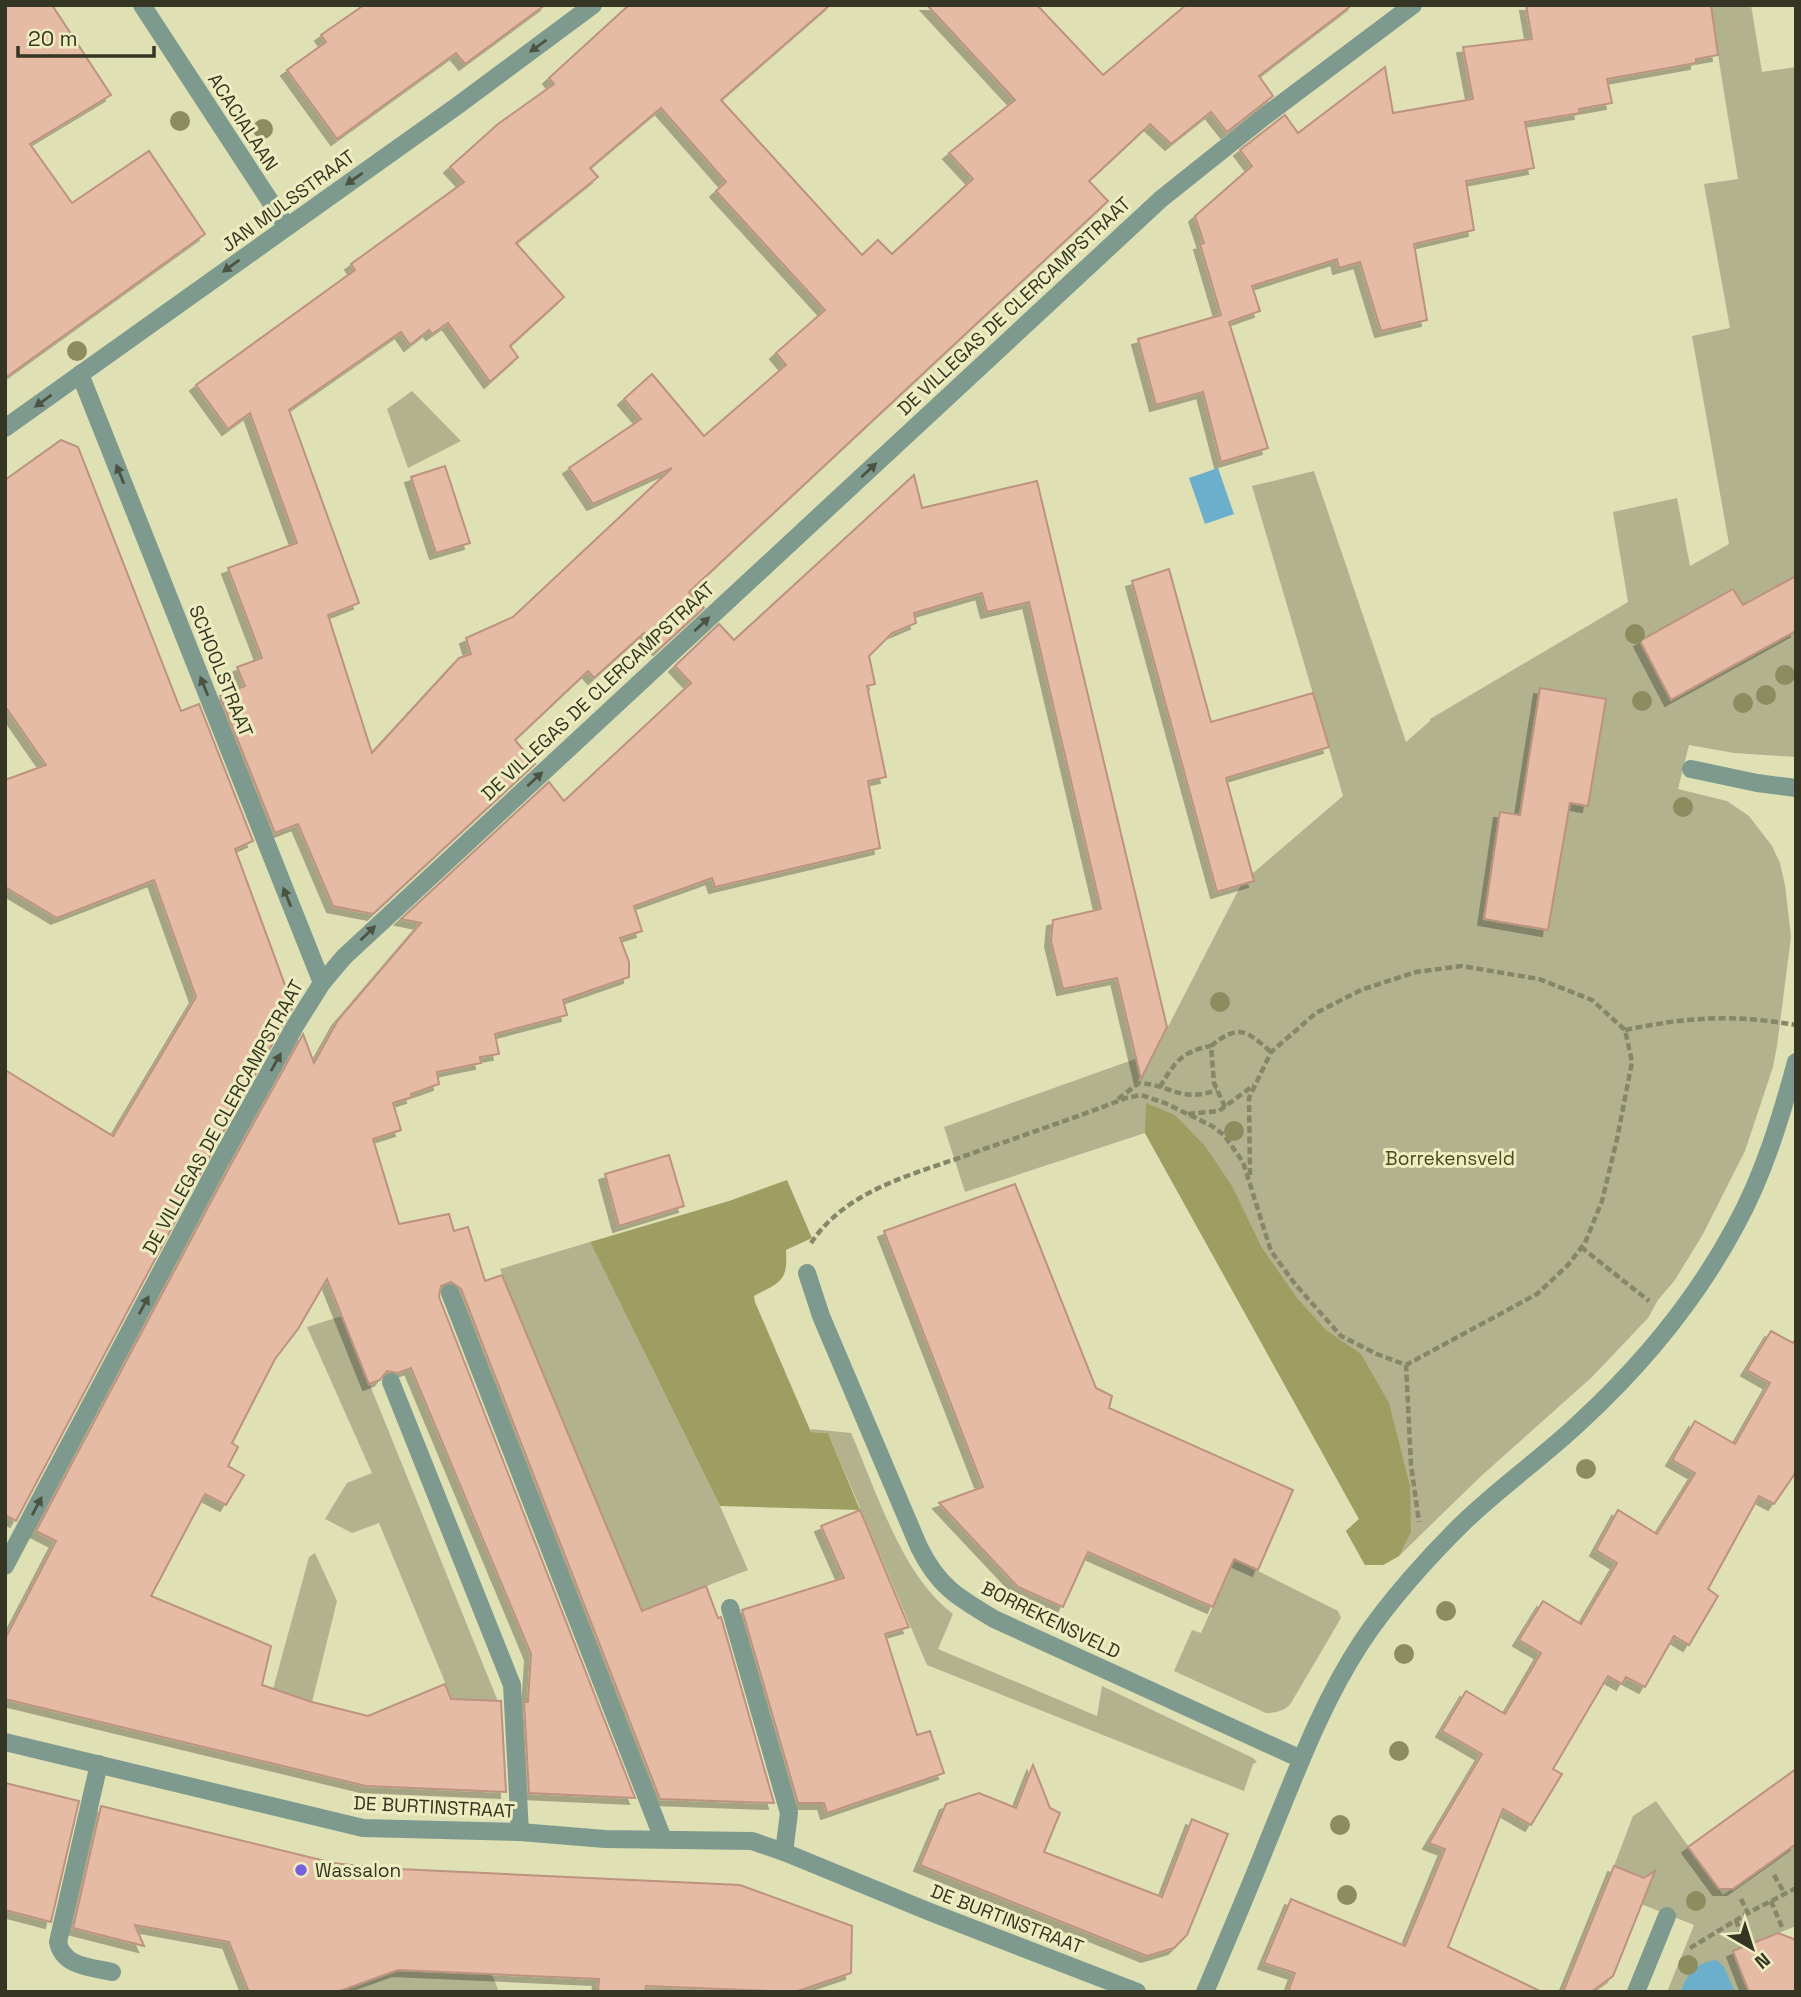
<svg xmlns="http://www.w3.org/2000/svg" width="1801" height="1997" font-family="'Space Grotesk',sans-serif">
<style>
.green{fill:#b2b28f}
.forest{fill:#9e9e62}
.water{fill:#6cafcc}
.building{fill:#e6bba6;stroke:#bc937f;stroke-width:2;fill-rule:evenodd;filter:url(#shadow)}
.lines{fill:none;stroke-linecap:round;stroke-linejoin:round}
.path{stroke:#868668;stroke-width:4.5;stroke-dasharray:7 3.5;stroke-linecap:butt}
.minor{stroke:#7e9a8e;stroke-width:18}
.tree{fill:#8c8c5f}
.oneway{fill:#4b5343}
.poi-dot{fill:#7760db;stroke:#ededc1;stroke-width:2.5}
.labels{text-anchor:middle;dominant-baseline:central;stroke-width:6;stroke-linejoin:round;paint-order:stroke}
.street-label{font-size:19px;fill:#353523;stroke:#ededc1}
.park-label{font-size:19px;fill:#494819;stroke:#ededc1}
.poi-label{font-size:19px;fill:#353523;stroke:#ededc1;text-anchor:start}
</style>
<defs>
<filter id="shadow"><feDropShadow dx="-6" dy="6" stdDeviation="0" flood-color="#0004"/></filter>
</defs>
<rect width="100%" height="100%" fill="#dfe0b4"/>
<!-- green -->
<g class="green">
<path d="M1710 5H1751L1762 72 1796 67V757L1734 753 1689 745 1678 789 1727 801 1749 816 1772 846 1780 863 1785 885 1791 937 1777 1046 1773 1067 1745 1151 1703 1234 1675 1280 1658 1300 1648 1318 1592 1377 1479 1478 1399 1556 1383 1565H1365L1346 1531 1359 1519 1145 1133 965 1192 944 1127 1155 1052 1241 885 1254 882 1252 874 1343 796 1252 486 1314 471 1406 742 1430 721V719L1628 602 1613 512 1677 498 1690 566 1729 544 1692 336 1730 328 1704 184 1738 179Z"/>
<path d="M412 391 461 441 408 468 387 409Z"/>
<path d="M590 1242 720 1506 748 1570 673 1599 674 1683 639 1605 500 1269Z"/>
<path d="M342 1316 497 1699 488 1790H459L464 1728 379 1523 352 1533 325 1519 347 1483 372 1473 307 1327Z"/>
<path d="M811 1429 851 1433C877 1492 901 1574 953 1614L938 1649 1097 1716 1102 1686 1253 1758 1257 1762 1253 1764 1244 1791 927 1665 828 1433 811 1432Z"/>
<path d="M315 1553 337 1601 312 1702 266 1715 309 1557Z"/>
<path d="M1234 1559 1338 1611 1341 1618 1291 1703C1285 1711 1276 1713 1266 1713L1174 1671 1192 1630 1201 1633Z"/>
<path d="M1656 1801 1723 1895 1796 1844V1926L1733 1951 1749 1992H1667L1694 1925 1641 1904 1650 1881 1614 1866 1633 1816Z"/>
<path d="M376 1969 492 1974 499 1992H337Z"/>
</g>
<!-- forest -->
<g class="forest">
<path d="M1146 1103 1175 1115 1205 1146 1232 1186 1262 1248 1297 1298 1326 1330 1361 1354 1389 1403 1410 1486 1411 1532 1399 1556 1383 1565H1365L1346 1531 1359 1519 1145 1133Z"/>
<path d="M787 1180 812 1238 786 1250C788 1281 781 1282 754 1296L755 1302 811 1432 828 1433 860 1510 720 1506 590 1242 729 1201Z"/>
</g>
<!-- water -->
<g class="water">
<path d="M1218 468 1234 514 1205 524 1189 478Z"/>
<path d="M1716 1960 1724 1967 1735 1992H1681C1686 1974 1697 1962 1716 1960Z"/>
</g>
<!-- building -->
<g class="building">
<path d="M5 5H52L111 95 30 144 72 203 149 151 205 234 5 378Z"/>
<path d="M364 5H545L465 64 456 53 337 139 287 70 326 42 321 35Z"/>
<path d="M629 5H830L721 100 862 255 878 240 892 254 973 179 949 153 1015 100 927 5H1037L1103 75 1186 5H1352L1259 76 1273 96 1227 132 1211 112 1171 144 1150 124 1089 181 1108 201 689 592 704 608 659 649 644 633 594 678 588 671 515 740 535 764 373 914 333 906 298 824 275 833 220 696 245 686 237 667 262 658 228 568 297 543 250 413 228 429 196 385 355 270 351 264 464 182 450 167 498 124 554 84 549 78ZM661 108 726 182 716 191 825 310 776 353 786 365 704 436 652 374 624 399 641 419 569 468 593 504 672 468 513 617 466 638 471 654 459 658 372 753 328 615 359 603 289 410 401 332 410 345 429 330 432 334 448 323 490 382 518 357 510 346 564 297 516 243 598 177 590 168Z"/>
<path d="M1526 5H1711L1718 55 1696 59V63L1607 79 1612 103 1579 109 1580 113 1525 122 1534 168 1466 181 1474 230 1414 244 1427 320 1381 331 1360 262 1339 268 1337 259 1252 286 1260 311 1229 322 1268 448 1221 462 1203 392 1156 405 1138 339 1221 315 1200 244 1204 243 1195 216 1252 166 1240 150 1272 125 1285 115 1298 133 1385 67 1393 113 1473 99 1463 47 1532 39Z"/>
<path d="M61 440 78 447 181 711 199 704 253 841 235 849 293 1007 211 1154 16 1521 5 1515V1070L113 1136 196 997 154 880 57 918 5 887V780L46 765 5 706V480Z"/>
<path d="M445 466 470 543 436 553 411 477Z"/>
<path d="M914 475 922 508 1037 481 1167 1027 1141 1079 1117 978 1063 989 1051 941 1053 920 1101 909 1029 602 987 612 982 593 914 613 916 623 892 633 869 656 875 684 867 686 886 777 868 781 880 848 715 887 712 878 634 906 642 931 620 938 629 962V977L563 1000 567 1015 495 1034 499 1054 480 1057 481 1063 437 1072 439 1084 411 1094 412 1097 393 1103 401 1130 373 1139 399 1224 449 1214 454 1231 468 1227 485 1281 502 1275 642 1611 706 1586 718 1618 721 1617 774 1803 660 1799 461 1289 451 1282 441 1286 439 1297 635 1798 529 1793 524 1702H528L531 1654 411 1368 398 1373 387 1371 380 1380 369 1384 327 1279 298 1329 275 1359 232 1443 238 1447 228 1466 244 1475 226 1505 205 1494 151 1596 271 1646 262 1685 312 1702 368 1716 445 1684 451 1699 501 1701 506 1792 366 1786 5 1699V1639L56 1541 36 1531 231 1164 303 1034 314 1063 338 1020 421 923 401 919 549 782 564 801 691 683 675 666 719 624 734 640Z"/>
<path d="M1169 569 1211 722 1313 693 1329 747 1226 778 1254 881 1217 892 1132 581Z"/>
<path d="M1796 576V631L1671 700 1640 641 1733 589 1743 605Z"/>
<path d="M1540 688 1606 699 1588 806 1570 803 1548 930 1484 919 1500 812 1520 815Z"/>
<path d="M669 1155 684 1206 619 1226 605 1174Z"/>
<path d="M1015 1184 1096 1388 1112 1396 1109 1408 1293 1490 1258 1570 1234 1559 1213 1607 1088 1552 1063 1607 1018 1587 939 1503 983 1487 884 1231Z"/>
<path d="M1771 1331 1793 1343 1796 1339V1472L1774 1504 1759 1496 1708 1589 1718 1596 1689 1645 1674 1636 1645 1687 1626 1677 1622 1684 1608 1676 1553 1769 1562 1774 1531 1825 1503 1809 1448 1947 1542 1992H1288L1295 1973 1264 1963 1291 1899 1405 1946 1445 1849 1429 1843 1482 1754 1442 1731 1466 1691 1505 1714 1541 1653 1519 1640 1543 1601 1581 1624 1617 1563 1596 1550 1618 1510 1657 1534 1695 1473 1672 1460 1695 1421 1735 1444 1770 1383 1747 1370Z"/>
<path d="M860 1510 909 1627 885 1634 917 1735 930 1731 944 1773 827 1813 824 1803H798L742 1610 844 1578 821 1526Z"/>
<path d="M1033 1765 1050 1808 1060 1813 1044 1852 1162 1897 1192 1819 1228 1834 1187 1935 1174 1948 1147 1956 920 1865 946 1804 979 1793 1016 1808Z"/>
<path d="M1796 1769V1844L1733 1889H1719L1688 1847Z"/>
<path d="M5 1783 79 1801 51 1922 5 1910Z"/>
<path d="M101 1806 333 1863 377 1868 740 1885 852 1926 851 1973 795 1992 646 1986 645 1992H598L599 1979 398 1970 337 1992H249L229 1942 135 1925 144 1946 73 1928Z"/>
<path d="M1614 1866 1644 1878 1655 1871 1613 1976 1591 1992H1563Z"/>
<path d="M1778 1933 1796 1940V1992H1749L1733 1951Z"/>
</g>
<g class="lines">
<!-- path -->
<g class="path">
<path d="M1625 1030C1688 1017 1732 1014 1796 1025"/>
<path d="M1160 1087C1174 1063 1182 1051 1211 1046"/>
<path d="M1118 1099 1139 1083C1172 1085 1180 1103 1217 1090"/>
<path d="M1225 1107 1214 1083 1211 1046C1239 1023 1247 1031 1271 1052"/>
<path d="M1188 1114 1219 1111 1254 1085"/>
<path d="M1250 1175 1249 1098 1271 1052 1316 1013 1361 990 1416 972 1462 966 1539 979 1592 1000 1625 1030 1632 1062 1617 1139 1602 1201 1585 1243 1567 1266 1537 1294 1406 1365"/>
<path d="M811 1243C847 1189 915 1174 973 1153 1024 1135 1075 1118 1126 1098L1141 1095 1165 1103 1212 1126 1224 1135 1243 1162 1271 1251 1295 1284 1341 1336 1377 1354 1406 1365 1411 1465 1419 1522"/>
<path d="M1581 1247 1649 1301"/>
<path d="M1774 1875 1785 1894"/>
<path d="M1741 1899 1748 1913"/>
<path d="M1771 1901 1782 1927"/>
<path d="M1736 1920 1744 1943"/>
<path d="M1690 1948 1748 1913 1796 1888"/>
</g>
<!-- minor -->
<g class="minor">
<path d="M142 5 287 227"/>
<path d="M80 374 322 983"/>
<path d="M5 428 457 106 593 5"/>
<path d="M1691 769 1757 783 1796 788"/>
<path d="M807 1273 821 1316 919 1547C938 1586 957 1597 994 1619L1301 1759"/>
<path d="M450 1293 663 1839"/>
<path d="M391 1382 512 1685 520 1832"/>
<path d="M5 1566 221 1159 295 1026 322 983 344 957 1161 199 1265 116 1413 5"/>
<path d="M730 1608 789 1813 784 1852"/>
<path d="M5 1742 363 1828 520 1832 605 1839 752 1841 784 1852 930 1912 1137 1992"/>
<path d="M99 1764 58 1942C63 1967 91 1967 112 1972"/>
<path d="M1205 1992C1226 1942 1248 1892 1268 1841 1296 1773 1321 1704 1361 1643 1387 1603 1430 1555 1464 1522 1500 1487 1542 1458 1579 1423 1641 1366 1696 1300 1736 1225 1764 1174 1781 1117 1796 1062"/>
<path d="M1636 1992 1667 1916"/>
</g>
</g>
<!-- trees -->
<g class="tree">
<circle cx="180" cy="121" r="10"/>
<circle cx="263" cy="129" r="10"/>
<circle cx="77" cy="351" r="10"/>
<circle cx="1635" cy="634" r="10"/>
<circle cx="1785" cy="675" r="10"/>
<circle cx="1766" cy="695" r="10"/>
<circle cx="1642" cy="701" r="10"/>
<circle cx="1743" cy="703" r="10"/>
<circle cx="1683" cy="807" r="10"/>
<circle cx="1220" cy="1002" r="10"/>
<circle cx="1234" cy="1131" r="10"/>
<circle cx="1586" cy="1469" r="10"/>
<circle cx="1446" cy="1611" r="10"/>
<circle cx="1404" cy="1654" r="10"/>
<circle cx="1399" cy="1751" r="10"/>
<circle cx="1340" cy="1825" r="10"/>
<circle cx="1347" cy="1895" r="10"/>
<circle cx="1696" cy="1901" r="10"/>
<circle cx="1688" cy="1965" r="10"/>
</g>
<!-- one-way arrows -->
<defs><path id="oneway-solid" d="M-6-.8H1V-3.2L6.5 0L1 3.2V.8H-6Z" transform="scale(1.75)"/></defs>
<g class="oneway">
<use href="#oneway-solid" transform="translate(538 46) rotate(144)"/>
<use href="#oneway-solid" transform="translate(354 179) rotate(145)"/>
<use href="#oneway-solid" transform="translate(231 266) rotate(144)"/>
<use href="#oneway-solid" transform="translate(43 401) rotate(144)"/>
<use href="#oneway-solid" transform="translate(869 470) rotate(-43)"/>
<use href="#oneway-solid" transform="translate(120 474) rotate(-112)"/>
<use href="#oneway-solid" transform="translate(702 624) rotate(-43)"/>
<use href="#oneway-solid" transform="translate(204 686) rotate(-112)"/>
<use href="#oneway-solid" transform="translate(535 779) rotate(-43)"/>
<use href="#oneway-solid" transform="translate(287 897) rotate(-112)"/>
<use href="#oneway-solid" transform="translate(368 933) rotate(-44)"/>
<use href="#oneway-solid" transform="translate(276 1062) rotate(-61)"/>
<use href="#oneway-solid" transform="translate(144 1305) rotate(-62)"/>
<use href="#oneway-solid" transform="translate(37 1506) rotate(-62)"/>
</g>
<!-- markers -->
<circle class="poi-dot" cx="301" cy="1870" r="7"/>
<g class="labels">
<!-- street labels -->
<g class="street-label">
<text transform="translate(243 122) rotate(57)">ACACIALAAN</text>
<text transform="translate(288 201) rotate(-36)">JAN MULSSTRAAT</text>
<text transform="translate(1014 306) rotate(-43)">DE VILLEGAS DE CLERCAMPSTRAAT</text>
<text transform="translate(221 671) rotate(68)">SCHOOLSTRAAT</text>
<text transform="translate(598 691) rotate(-43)">DE VILLEGAS DE CLERCAMPSTRAAT</text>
<text transform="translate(223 1117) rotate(-61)">DE VILLEGAS DE CLERCAMPSTRAAT</text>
<text transform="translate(1051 1620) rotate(26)">BORREKENSVELD</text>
<text transform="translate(434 1807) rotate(3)">DE BURTINSTRAAT</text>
<text transform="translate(1007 1919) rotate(21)">DE BURTINSTRAAT</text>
</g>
<!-- park labels -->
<g class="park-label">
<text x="1450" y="1158">Borrekensveld</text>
</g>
<!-- poi labels -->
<g class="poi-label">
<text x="315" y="1870">Wassalon</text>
</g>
</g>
<!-- border -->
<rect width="1801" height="1997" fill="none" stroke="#353523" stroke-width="14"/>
<!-- north arrow -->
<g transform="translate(1752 1948) rotate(141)" stroke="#ededc1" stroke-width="5" paint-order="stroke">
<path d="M0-5L12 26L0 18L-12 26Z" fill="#353523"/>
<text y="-10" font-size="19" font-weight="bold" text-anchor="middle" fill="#353523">N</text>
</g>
<!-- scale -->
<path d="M18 46v10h136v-10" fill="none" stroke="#353523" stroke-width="3.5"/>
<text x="28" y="46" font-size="21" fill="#353523" stroke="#ededc1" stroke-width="5" paint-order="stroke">20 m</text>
</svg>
